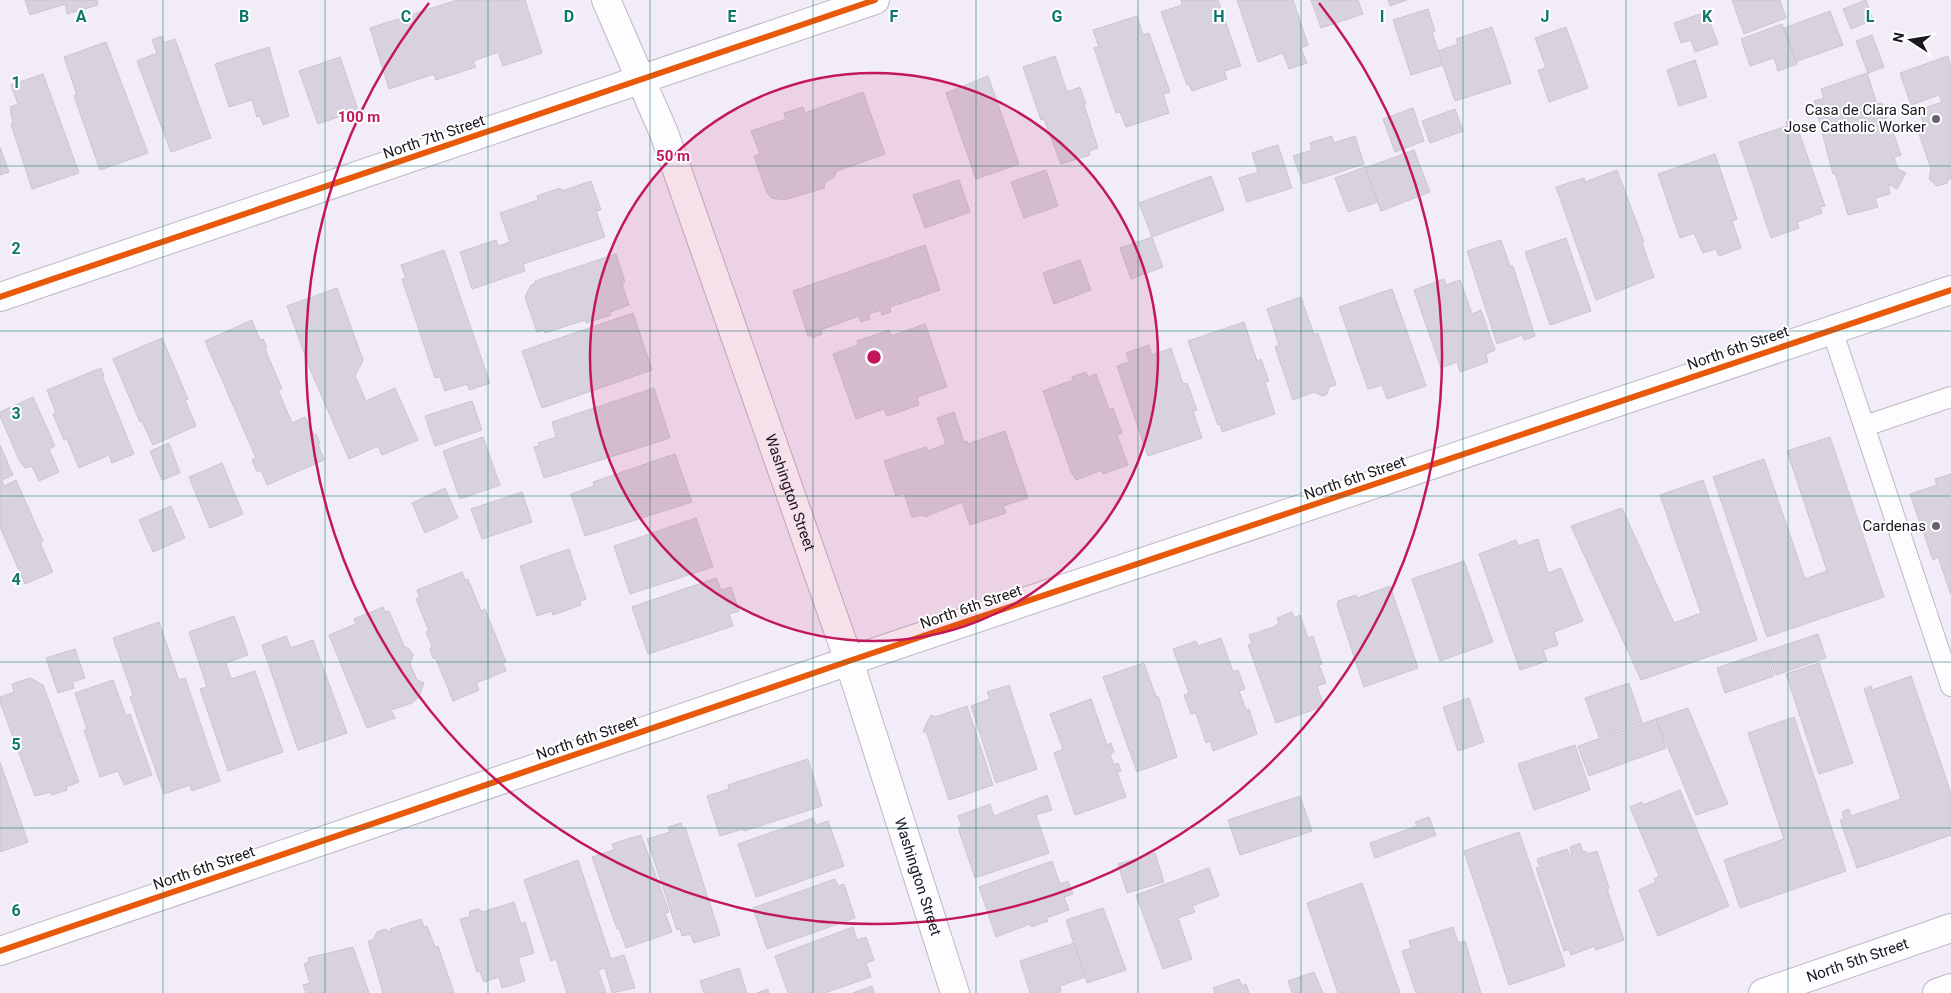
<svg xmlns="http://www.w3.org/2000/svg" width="1951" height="993" font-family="Roboto,sans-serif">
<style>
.building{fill:#d7d2dd;stroke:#cac6d0}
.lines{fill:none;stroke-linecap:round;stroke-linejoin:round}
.service-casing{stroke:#bdb8c2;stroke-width:22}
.minor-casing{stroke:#bdb8c2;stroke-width:30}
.tertiary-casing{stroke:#bdb8c2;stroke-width:30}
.service{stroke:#fdfcfe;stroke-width:20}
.minor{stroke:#fdfcfe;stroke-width:28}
.tertiary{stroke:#fdfcfe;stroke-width:28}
.cycleway-casing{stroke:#fff;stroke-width:9}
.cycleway{stroke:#e8590c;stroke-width:6}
.grid{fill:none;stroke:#0f766e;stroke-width:1;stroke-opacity:0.55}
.ring{fill:none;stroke:#c2185b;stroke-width:2.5}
.poi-dot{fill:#66616a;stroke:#fff;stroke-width:2}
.labels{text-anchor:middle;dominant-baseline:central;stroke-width:4;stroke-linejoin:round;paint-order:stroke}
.poi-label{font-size:15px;fill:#1a161e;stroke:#fff;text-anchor:end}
.street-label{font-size:15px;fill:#1a161e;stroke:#fff}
.grid-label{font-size:16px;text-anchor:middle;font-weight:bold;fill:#0f766e;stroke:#fff;stroke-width:4;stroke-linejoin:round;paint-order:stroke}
.centre{fill:#c2185b;stroke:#fff;stroke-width:2.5}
.ring-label{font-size:15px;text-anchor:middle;font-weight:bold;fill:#c2185b;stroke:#fff;stroke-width:4;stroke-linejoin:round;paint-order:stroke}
</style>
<rect width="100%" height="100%" fill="#f2ecf8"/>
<!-- building -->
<g class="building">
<path d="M25 0H97L98 5 67 14 65 4 30 15Z"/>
<path d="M457 0H525L542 53 503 66 498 52 473 61 476 67 436 80 434 74 389 89 370 28Z"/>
<path d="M1181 0H1218L1241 66 1224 71 1227 79 1192 91 1189 84 1187 85 1161 12 1182 5Z"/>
<path d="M1237 0H1293L1308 45 1301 48 1307 63 1289 69 1283 53 1258 62Z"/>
<path d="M1311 0H1358L1363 14 1321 28Z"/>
<path d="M1388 0H1407L1390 6Z"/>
<path d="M1732 0H1780L1786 18 1744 34Z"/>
<path d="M1866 0 1873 20 1851 29 1843 9Z"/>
<path d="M1428 9 1435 31 1432 32 1443 65 1411 75 1393 20Z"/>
<path d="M1830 11 1843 45 1795 62 1784 28Z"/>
<path d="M1706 12 1718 44 1695 52 1691 40 1681 43 1674 23Z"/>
<path d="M1137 16 1143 35 1149 33 1170 92 1163 94 1169 113 1126 127 1120 112 1116 113 1094 48 1099 47 1093 30Z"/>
<path d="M1782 24 1797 64 1778 71 1774 58 1750 66 1741 39Z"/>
<path d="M1492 27 1511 83 1455 101 1438 51 1458 44 1456 39Z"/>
<path d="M1566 27 1588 88 1549 102 1538 70 1546 68 1535 38Z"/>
<path d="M1872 35 1884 67 1868 73 1856 41Z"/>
<path d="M162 36 164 43 175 39 211 138 171 152 137 61 157 53 152 40Z"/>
<path d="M106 42 148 153 100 170 74 96 77 95 64 57Z"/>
<path d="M269 47 289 116 263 125 260 116 257 117 252 100 229 107 215 64Z"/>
<path d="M1055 56 1067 92 1080 87 1086 104 1084 105 1098 148 1089 151 1090 155 1061 164 1044 119 1041 120 1023 67Z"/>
<path d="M1948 56 1951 66V180L1949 177 1947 183 1937 186 1929 179 1931 169 1918 131 1925 129 1919 110 1942 102 1939 95 1911 105 1900 73Z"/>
<path d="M340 57 358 110 318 124 299 71Z"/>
<path d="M1695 60 1707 97 1679 106 1667 70Z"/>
<path d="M1867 73 1877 104 1882 103 1887 118 1879 120 1882 129 1891 126 1901 155 1894 157 1898 169 1906 173 1897 189 1888 184 1890 194 1875 198 1878 207 1848 215 1835 173 1833 174 1814 101 1824 98 1821 89Z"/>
<path d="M43 74 79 173 32 189 11 124H13L10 107 18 104 11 85Z"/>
<path d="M988 76 1019 164 976 179 946 93Z"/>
<path d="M863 92 885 154 837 171 833 178 825 182 824 188 784 200 772 198 767 193 754 156 760 154 751 131 786 119 784 113 803 107 805 113Z"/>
<path d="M1413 108 1424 141 1395 152 1383 119Z"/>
<path d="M1455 109 1463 131 1430 143 1422 121Z"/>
<path d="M1791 120 1793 125 1796 124 1825 206 1820 207 1822 213 1797 222 1799 228 1771 238 1739 142 1787 126 1786 122Z"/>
<path d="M1332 136 1334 143 1355 136 1364 164 1303 184 1293 156 1312 150 1310 143Z"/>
<path d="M1278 145 1292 188 1247 202 1239 178 1258 172 1252 153Z"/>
<path d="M0 147 9 172 0 175Z"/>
<path d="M1414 150 1430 192 1381 211 1365 168Z"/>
<path d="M1715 154 1737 219 1732 221 1741 248 1719 256 1716 249 1703 253 1694 233 1680 238 1658 174Z"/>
<path d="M1365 167 1378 202 1348 212 1335 178Z"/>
<path d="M1046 170 1058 206 1024 218 1011 182Z"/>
<path d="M1617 170 1644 242 1642 243 1654 277 1596 300 1556 187 1584 178 1585 182Z"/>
<path d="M1211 176 1224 210 1152 237 1139 203Z"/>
<path d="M959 180 970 212 925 228 913 195Z"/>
<path d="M591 181 601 210 596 211 605 237 523 264 525 271 472 289 460 252 496 240 498 246 510 242 500 213 538 200 537 196 560 188 562 191Z"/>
<path d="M1152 237 1163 267 1131 279 1120 248Z"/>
<path d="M1566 238 1591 311 1550 325 1525 252Z"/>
<path d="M1501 240 1510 266H1513L1535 336 1524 340 1522 335 1497 344 1467 251Z"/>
<path d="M925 245 940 290 890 307 891 312 882 315 881 310 869 314 870 319 861 322 859 316 820 330 822 334 812 338V335L808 336 793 291Z"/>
<path d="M444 250 490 383 469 390 467 384 445 391 440 377 435 378 402 279 406 278 401 265Z"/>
<path d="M616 254 625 282 622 284 629 305 610 312 611 315 586 323 585 320 545 333 544 330 537 332 525 297 531 285 536 283 535 281Z"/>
<path d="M1080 260 1091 290 1054 304 1043 273Z"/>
<path d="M1444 279 1446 285 1460 280 1472 314 1481 310 1495 350 1486 354 1488 362 1460 372 1457 362 1441 368 1414 290Z"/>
<path d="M337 288 363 360 355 376 366 401 395 388 418 440 382 455 378 446 349 459 312 374 287 306Z"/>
<path d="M1392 289 1426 386 1387 399 1382 385 1368 389 1339 307Z"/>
<path d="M1301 297 1314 335 1318 333 1336 385 1329 387 1327 394 1322 396 1314 392 1293 400 1275 347 1279 345 1267 309Z"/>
<path d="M633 313 652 370 542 408 522 351Z"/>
<path d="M252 320 260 340 263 339 267 348 265 349 282 389 278 390 292 423 305 417 314 435 316 434 320 443 318 444 324 460 267 485 261 470 257 472 252 460 256 458 205 341Z"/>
<path d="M1244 322 1257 361 1261 359 1269 381 1265 382 1275 414 1222 432 1220 424 1218 425 1188 341Z"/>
<path d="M925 324 947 387 917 397 919 405 887 416 884 409 856 419 833 354 858 345 857 341 889 330 891 336Z"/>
<path d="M162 338 188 399 185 400 196 426 153 445 142 421 140 422 113 359Z"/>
<path d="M1149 345 1152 355 1171 348 1183 384 1187 383 1197 410 1193 411 1202 438 1148 456 1117 366 1129 362 1126 353Z"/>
<path d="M101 368 104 376H102L134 454 112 463 109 455 79 468 67 439 64 440 53 414 56 413 47 390Z"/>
<path d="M1086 372 1088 377 1096 374 1109 409 1113 408 1122 433 1117 435 1128 465 1103 474 1102 470 1076 480 1071 472 1043 391 1073 380 1072 377Z"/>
<path d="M654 388 670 438 544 478 534 447 540 446 538 443 556 437 552 422Z"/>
<path d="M33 397 55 446 49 449 59 472 39 481 32 466 25 468 19 460 0 416V412Z"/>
<path d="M472 401 482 430 435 446 425 416Z"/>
<path d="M954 412 964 442 967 441 968 444 1005 431 1028 498 1003 506 1006 513 970 525 962 502 925 517 924 515 912 517 904 493 896 496 884 461 926 447 928 451 946 444 937 418Z"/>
<path d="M483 437 500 485 460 499 443 451Z"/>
<path d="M1830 437 1884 597 1767 637 1713 477 1764 459 1805 579 1827 571 1787 451Z"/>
<path d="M169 443 180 473 162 480 150 451Z"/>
<path d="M0 445 13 475 2 480 4 486 16 480 43 541 40 543 53 572 25 584 0 527Z"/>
<path d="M675 454 692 502 585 536 571 494 594 486 593 482Z"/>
<path d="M222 463 243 514 210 528 189 477Z"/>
<path d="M1951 474V595L1938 557 1933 560 1910 494 1937 485 1935 479Z"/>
<path d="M1703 480 1757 640 1641 680 1571 526 1622 508 1674 623 1701 613 1660 495Z"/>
<path d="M445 488 458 518 425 533 412 503Z"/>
<path d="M522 492 532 522 482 539 471 509Z"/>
<path d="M171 506 185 538 153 552 139 520Z"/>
<path d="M696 518 713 567 630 594 614 546Z"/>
<path d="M1538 539 1548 573 1561 568 1583 621 1554 632 1558 645 1543 650 1547 661 1520 670 1479 554 1516 540 1518 546Z"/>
<path d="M569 549 586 599 580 601 581 605 553 615 552 611 537 616 520 566Z"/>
<path d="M1464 561 1493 642 1440 661 1412 579Z"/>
<path d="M462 572 465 580 468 579 481 611 485 609 506 662 503 663 506 671 476 683 479 690 453 701 436 659 433 658 430 649 432 646 426 632 429 631 416 599 420 598 417 590Z"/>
<path d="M716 578 721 590 731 587 739 611 729 614 733 626 648 654 632 607Z"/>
<path d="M1390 586 1418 668 1364 687 1337 605 1338 601 1356 595 1357 598Z"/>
<path d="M383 607 385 612 389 611 404 646 409 649 413 655 410 664 417 680 424 683 419 697 412 703 391 710 395 718 367 728 329 635 356 624 354 619Z"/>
<path d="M1292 612 1294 618 1300 615 1308 638 1313 636 1322 664 1319 665 1326 683 1317 686 1324 706 1276 723 1248 645 1252 643 1249 635 1274 627 1279 623 1277 618Z"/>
<path d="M234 616 248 655 226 663 231 679 255 671 283 752 228 771 200 689 207 687 189 632Z"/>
<path d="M159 622 179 680 185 678 220 781 192 791 190 785 164 794 130 697 133 695 113 638Z"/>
<path d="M1818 634 1826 658 1776 675 1767 651Z"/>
<path d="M286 636 291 648 313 640 347 733 298 750 262 645Z"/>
<path d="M1221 638 1233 672 1238 670 1245 689 1239 691 1246 710 1249 709 1257 734 1213 751 1210 741 1206 743 1196 713 1191 714 1184 695 1189 693 1173 649 1196 641 1198 646Z"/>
<path d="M75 649 85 678 72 682 74 688 58 693 46 658Z"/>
<path d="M1766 651 1774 676 1725 693 1717 668Z"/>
<path d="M1144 663 1156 697 1158 696 1177 757 1137 772 1103 677Z"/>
<path d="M1819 663 1853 763 1819 774 1786 674Z"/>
<path d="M1911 676 1951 793V835L1857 868 1840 820 1844 819 1842 812 1849 809 1851 816 1901 799 1864 689 1871 686 1872 690Z"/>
<path d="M30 678 43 685 79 782 66 787 67 790 52 795 51 792 35 796 0 702V697L14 692 12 684Z"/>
<path d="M113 680 126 716 130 714 152 775 124 785 118 771 100 777 84 730 87 729 75 693Z"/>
<path d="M1629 683 1642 722 1599 737 1585 698Z"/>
<path d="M1009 685 1037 769 996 783 971 706 990 699 987 692Z"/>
<path d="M1469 698 1484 742 1458 751 1443 707Z"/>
<path d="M1091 699 1107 745 1111 743 1114 752 1110 754 1114 765 1118 763 1121 771 1117 772 1126 797 1075 815 1054 753 1063 749 1050 714Z"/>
<path d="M967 706 993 785 949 800 927 734 923 731 931 715 935 717Z"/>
<path d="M1688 708 1728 804 1696 815 1656 719Z"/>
<path d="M1794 717 1846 871 1740 908 1724 860 1784 839 1748 733Z"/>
<path d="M1656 719 1666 748 1589 776 1578 746Z"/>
<path d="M1575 745 1590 790 1534 810 1518 764Z"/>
<path d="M808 759 822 806 744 831 743 829 720 836 707 796 729 789 728 785Z"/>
<path d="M0 762 28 842 0 852Z"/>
<path d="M1680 790 1729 906 1658 936 1639 890 1656 882 1654 879 1659 876 1630 807 1642 802 1643 805Z"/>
<path d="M1047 795 1052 810 1036 815 1049 853 975 878 958 828 962 827 958 816 990 804 994 816Z"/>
<path d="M1300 796 1312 831 1240 855 1228 820Z"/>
<path d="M1429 817 1436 835 1375 858 1370 843 1417 826 1415 822Z"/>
<path d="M813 818 816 825 828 821 844 866 756 897 738 844Z"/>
<path d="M681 823 682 828 685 827 720 935 694 943 690 934 682 936 680 929 677 930 647 839 670 832 668 827Z"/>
<path d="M1519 832 1565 966 1509 985 1464 851Z"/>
<path d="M641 835 669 912 665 913 672 932 626 948 619 928 617 929 592 857 614 850 612 844Z"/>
<path d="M1580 843 1583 852 1586 851 1587 854 1597 851 1609 888 1607 889 1624 940 1596 950 1595 946 1571 955 1569 949 1564 951 1536 868 1540 867 1537 859 1567 849 1570 856H1572L1570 847Z"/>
<path d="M1155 853 1164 882 1127 893 1118 864Z"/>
<path d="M578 860 611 959 624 955 635 988 612 993 605 968 598 970 606 993H567L556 959 551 961 524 880Z"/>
<path d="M1052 861 1060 884 1068 881 1073 894 1064 897 1069 910 1046 918 1048 921 1031 927 1030 924 996 937 979 887Z"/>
<path d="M1209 868 1219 896 1192 906 1195 912 1178 918 1192 959 1163 969 1136 895Z"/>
<path d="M835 879 838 886 844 884 855 918 767 949 753 908Z"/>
<path d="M1362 883 1400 993H1338L1307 903Z"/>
<path d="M514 902 521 924 525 922 534 953 518 958 525 981 502 988 499 977 484 982 480 971 477 972 460 919 469 917 470 911 478 909 483 912Z"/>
<path d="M1103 908 1126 970 1087 983 1066 920Z"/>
<path d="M421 919 424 927 427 926 435 947 438 946 454 993H383L368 941 373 940 377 932 385 929 392 933 390 929Z"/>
<path d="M853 927 857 940 866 937 874 960 866 963 871 977 824 993H788L775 956Z"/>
<path d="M1453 927 1458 943 1465 941 1481 993H1416L1402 951 1411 948 1409 941Z"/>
<path d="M1074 943 1085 977 1060 986 1061 992 1059 993H1030L1020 961Z"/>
<path d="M353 947 369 993H306L303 985 310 983 304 964 309 962 308 958Z"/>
<path d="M739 968 747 993H704L700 981Z"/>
<path d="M1314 972 1323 993H1292L1288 981Z"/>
<path d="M1239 979 1242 986 1246 984 1249 993H1215L1213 988Z"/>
<path d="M872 986 874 993H853Z"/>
<path d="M768 989 769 993H757Z"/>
</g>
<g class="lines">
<!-- service casing -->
<g class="service-casing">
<g id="service">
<path d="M1832 330 1951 686"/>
<path d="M1865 426 1951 397"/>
</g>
</g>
<!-- minor casing -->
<g class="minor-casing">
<g id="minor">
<path id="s1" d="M606 0 664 133 849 661 955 993"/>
<path d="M0 951 849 661 1951 290"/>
</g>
</g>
<!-- tertiary casing -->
<g class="tertiary-casing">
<g id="tertiary">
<path d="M0 297 875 0"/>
<path id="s2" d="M1763 993 1951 928"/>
<path d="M1937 993 1951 988"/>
</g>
</g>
<!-- service -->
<use href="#service" class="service"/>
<!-- minor -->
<use href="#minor" class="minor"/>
<!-- tertiary -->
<use href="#tertiary" class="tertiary"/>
<!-- cycleway casing -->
<g class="cycleway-casing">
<g id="cycleway">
<path d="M0 297 875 0"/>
<path d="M0 951 849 661 1951 290"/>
</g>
</g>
<!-- cycleway -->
<use href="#cycleway" class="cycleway"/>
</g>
<!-- grid -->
<path class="grid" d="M163 0V993M325 0V993M488 0V993M650 0V993M813 0V993M976 0V993M1138 0V993M1301 0V993M1463 0V993M1626 0V993M1788 0V993M0 166H1951M0 331H1951M0 496H1951M0 662H1951M0 828H1951"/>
<!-- distance rings -->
<circle cx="874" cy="357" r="284" fill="#c2185b" fill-opacity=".12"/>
<g class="ring">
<circle cx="874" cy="357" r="284"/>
<path d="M1319 3A568 568 0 1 1 429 3"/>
</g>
<!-- markers -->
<g class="poi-dot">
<circle cx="1936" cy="119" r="5"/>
<circle cx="1936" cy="526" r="5"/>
</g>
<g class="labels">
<!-- poi labels -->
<g class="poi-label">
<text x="1926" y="110">Casa de Clara San<tspan x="1926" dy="17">Jose Catholic Worker</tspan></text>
<text x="1926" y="526">Cardenas</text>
</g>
<!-- street labels -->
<g class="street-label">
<text transform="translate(434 137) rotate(-19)">North 7th Street</text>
<text transform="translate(1738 348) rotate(-19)">North 6th Street</text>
<text transform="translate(1355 478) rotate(-19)">North 6th Street</text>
<text stroke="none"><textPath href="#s1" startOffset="526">Washington Street</textPath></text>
<text transform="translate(971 607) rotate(-19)">North 6th Street</text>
<text transform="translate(587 738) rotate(-19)">North 6th Street</text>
<text transform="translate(204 868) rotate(-19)">North 6th Street</text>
<text stroke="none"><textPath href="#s1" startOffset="931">Washington Street</textPath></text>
<text stroke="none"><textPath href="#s2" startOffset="100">North 5th Street</textPath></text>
</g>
</g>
<g class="grid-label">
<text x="81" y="22">A</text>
<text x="244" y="22">B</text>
<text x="406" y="22">C</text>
<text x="569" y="22">D</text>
<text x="732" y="22">E</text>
<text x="894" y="22">F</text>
<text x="1057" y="22">G</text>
<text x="1219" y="22">H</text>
<text x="1382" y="22">I</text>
<text x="1545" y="22">J</text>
<text x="1707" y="22">K</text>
<text x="1870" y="22">L</text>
<text x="16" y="88">1</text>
<text x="16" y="254">2</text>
<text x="16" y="419">3</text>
<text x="16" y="585">4</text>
<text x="16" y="750">5</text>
<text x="16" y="916">6</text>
</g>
<circle cx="874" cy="357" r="8" class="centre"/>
<g class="ring-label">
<text x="359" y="122">100 m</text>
<text x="673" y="161">50 m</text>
</g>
<!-- north arrow -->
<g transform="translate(1911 40) rotate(282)" stroke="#ffffff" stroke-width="4" paint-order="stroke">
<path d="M0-4L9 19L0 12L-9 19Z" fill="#1a161e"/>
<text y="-8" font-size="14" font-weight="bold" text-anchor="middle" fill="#1a161e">N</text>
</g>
</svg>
